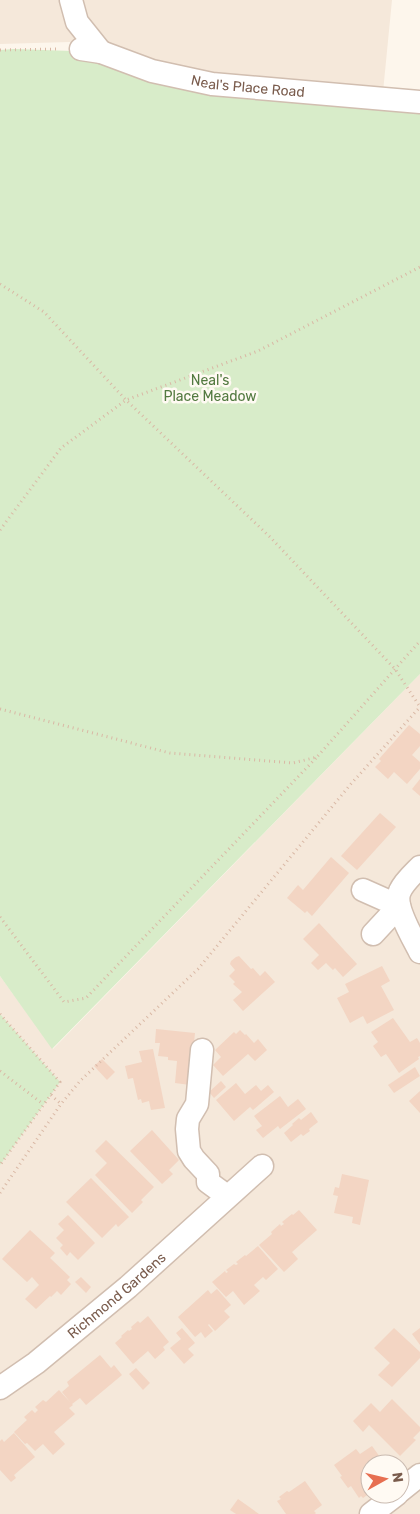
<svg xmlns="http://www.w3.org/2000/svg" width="420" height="1514" font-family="Rubik,sans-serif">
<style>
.residential{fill:#f5e8da;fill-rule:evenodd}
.green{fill:#d8ecc9}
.building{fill:#f3d5c3}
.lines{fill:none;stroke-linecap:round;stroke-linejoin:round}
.minor-casing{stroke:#d1beb0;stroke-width:25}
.path{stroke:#d9b8a5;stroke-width:3;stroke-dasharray:1 4;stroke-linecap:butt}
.minor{stroke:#fff;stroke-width:22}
.labels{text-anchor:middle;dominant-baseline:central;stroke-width:5;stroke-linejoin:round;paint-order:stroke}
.street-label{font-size:14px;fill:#7a5c4d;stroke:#fffaf3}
.park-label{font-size:14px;fill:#537a41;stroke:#fffaf3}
</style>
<rect width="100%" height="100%" fill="#fdf6ec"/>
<!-- residential -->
<g class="residential">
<path d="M0 0H392L383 92 188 73 104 41 0 44Z"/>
<path d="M420 674V1514H0V976L53 1049ZM370 1464H400V1494H370Z"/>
</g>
<!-- green -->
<g class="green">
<path d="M14 49 101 52 152 71 420 102V674L52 1049 0 976V50Z"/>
<path d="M0 1014 60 1082 0 1165Z"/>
</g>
<!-- building -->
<g class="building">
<path d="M409 725 420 734V746L412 755 420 762V769L407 784 394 772 388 779 375 767 381 761 379 759Z"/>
<path d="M420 779V796L412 789Z"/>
<path d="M380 813 396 827 357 870 341 856Z"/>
<path d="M331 857 349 873 312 916 307 911 305 913 287 898 298 885 303 890Z"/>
<path d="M319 923 357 964 343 977 335 968 333 970 326 963 318 970 311 963 319 955 303 939Z"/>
<path d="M239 956 251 969 253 968 260 976 265 971 275 982 243 1011 233 1000 242 992 233 984 235 982 229 976 235 970 230 964 231 961 236 957Z"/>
<path d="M382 966 390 981 381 986 394 1010 367 1024 363 1016 350 1023 337 998 349 992 345 984Z"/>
<path d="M393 1018 410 1042 417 1038 420 1043V1056L418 1057 419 1059 399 1073 386 1054 381 1057 373 1046 378 1042 371 1032Z"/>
<path d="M156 1029 195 1033 190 1085 175 1083 177 1061 168 1060V1057L158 1056 160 1043H155Z"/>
<path d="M240 1030 245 1035 246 1034 254 1043 258 1039 267 1050 255 1061 248 1054 223 1076 213 1065 221 1057 215 1050 234 1032 236 1034Z"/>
<path d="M153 1049 165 1108 151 1110 149 1101 142 1103 141 1099 138 1100 133 1078 128 1079 125 1066 142 1062 139 1051Z"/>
<path d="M102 1059 115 1072 107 1080 94 1066Z"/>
<path d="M415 1067 420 1076 394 1093 388 1085Z"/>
<path d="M221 1081 226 1087 214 1098 209 1092Z"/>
<path d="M236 1083 245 1094 256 1085 261 1091 268 1085 274 1092 253 1110 250 1107 234 1121 216 1100Z"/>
<path d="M420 1091V1113L409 1101Z"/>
<path d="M280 1096 288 1107 298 1099 306 1109 280 1129 278 1126 263 1138 256 1130 262 1126 254 1116Z"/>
<path d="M311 1112 318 1122 309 1129 310 1131 303 1136 301 1134 291 1142 284 1133 293 1125 292 1124 299 1118 301 1120Z"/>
<path d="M152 1130 179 1160 169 1170 173 1174 162 1184 130 1151Z"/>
<path d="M106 1140 154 1187 141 1200 143 1202 132 1213 95 1175 107 1163 95 1151Z"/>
<path d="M342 1174 369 1180 360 1225 352 1223 353 1217 334 1213 338 1196 333 1195 335 1187 339 1188Z"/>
<path d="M91 1178 129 1217 118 1227 116 1224 102 1238 66 1202Z"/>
<path d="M299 1210 317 1230 292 1252 298 1259 284 1272 259 1245 272 1234 271 1232 280 1224 281 1226 284 1224 282 1222 292 1214 293 1215Z"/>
<path d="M68 1215 95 1243 78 1260 70 1252 67 1256 60 1248 63 1245 56 1238 64 1230 58 1224Z"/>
<path d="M30 1230 55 1253 50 1258 70 1277 67 1280 71 1284 61 1295 57 1291 51 1297 50 1296 36 1309 25 1299 39 1285 32 1277 27 1282 2 1259Z"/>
<path d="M258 1246 278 1269 266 1280 263 1277 254 1285 260 1291 244 1305 233 1291 226 1297 212 1282 225 1271 226 1273 228 1272 226 1270 234 1264 236 1265 238 1264 236 1262 245 1255 246 1256Z"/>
<path d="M81 1277 91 1287 86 1293 75 1282Z"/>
<path d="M217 1289 231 1305 224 1311 230 1317 215 1331 209 1324 208 1325 213 1331 205 1338 201 1332 195 1337 178 1317 208 1290 211 1294Z"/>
<path d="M148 1316 169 1342 163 1347 165 1350 155 1359 148 1351 133 1364 115 1343 122 1337 121 1336 128 1330 129 1331 132 1329 131 1327 138 1321 140 1323Z"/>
<path d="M182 1328 195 1343 188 1349 194 1355 184 1364 170 1348 181 1339 176 1333Z"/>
<path d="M394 1328 420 1352V1358L392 1387 378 1375 390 1363 374 1348Z"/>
<path d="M420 1328V1345L412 1334Z"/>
<path d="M100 1355 111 1368 114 1365 122 1375 86 1405 80 1398 72 1404 73 1405 69 1408 75 1414 54 1432 65 1444 53 1455 43 1444 35 1451 27 1443 25 1444 14 1432 27 1420 24 1417 32 1410 35 1413 38 1410 35 1407 43 1400 46 1402 59 1390 70 1402 62 1392 69 1386 67 1382Z"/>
<path d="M136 1368 150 1383 143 1390 129 1374Z"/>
<path d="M392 1399 420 1427V1431L413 1438 416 1440 400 1456 369 1425 363 1432 353 1421 371 1403 380 1412Z"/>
<path d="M14 1433 35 1457 14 1475 16 1478 11 1482 0 1470V1441L2 1439 4 1442Z"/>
<path d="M372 1446 385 1464H370V1478L367 1480 370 1484V1493L363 1498 361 1496 359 1498 351 1486 348 1488 340 1477 342 1476 334 1465 356 1449 360 1454Z"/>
<path d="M305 1481 322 1505 314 1511 316 1513 315 1514H286L277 1501 281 1499 279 1497 287 1491 289 1492Z"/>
<path d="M238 1499 259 1514H236L230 1510Z"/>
</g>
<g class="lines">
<!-- minor casing -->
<g class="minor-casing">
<g id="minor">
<path d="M71 0 77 22 101 52"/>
<path id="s1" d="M81 49 101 52 152 71 212 84 420 102"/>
<path d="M420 867C413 874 404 882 400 891 393 905 413 938 420 952"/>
<path d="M363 890 399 906 373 934"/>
<path d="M202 1050 197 1104 188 1119 187 1129 189 1151 194 1159 208 1174V1182L227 1196"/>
<path id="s2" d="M0 1388 36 1363 128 1287 262 1166"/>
<path d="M400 1491 420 1475"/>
<path d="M371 1514 397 1494"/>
</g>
</g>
<!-- path -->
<g class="path">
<path d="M0 50 59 49"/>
<path d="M0 284 44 312 126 400 270 537 395 669 420 707"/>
<path d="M0 530 61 448 126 400 258 351 420 267"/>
<path d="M0 709 170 753 293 763 317 757 420 641"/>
<path d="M0 917 64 1002 86 998 317 757"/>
<path d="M0 1014 60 1082 0 1165"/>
<path d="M0 1071 43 1104"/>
<path d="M51 1095 61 1104"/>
<path d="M0 1193 61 1104 80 1081 198 969 350 785 420 707"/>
</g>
<!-- minor -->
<use href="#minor" class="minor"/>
</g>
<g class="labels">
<!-- street labels -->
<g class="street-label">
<text stroke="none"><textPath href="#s1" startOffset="172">Neal's Place Road</textPath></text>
<text stroke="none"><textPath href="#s2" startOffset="149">Richmond Gardens</textPath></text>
</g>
<!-- park labels -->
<g class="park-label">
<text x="210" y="380">Neal's<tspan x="210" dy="16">Place Meadow</tspan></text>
</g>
</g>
<!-- north arrow -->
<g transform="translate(385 1479) rotate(82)"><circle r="24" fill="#fffaf3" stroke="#cabbb1"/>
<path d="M0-4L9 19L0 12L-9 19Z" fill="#e76f51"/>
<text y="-8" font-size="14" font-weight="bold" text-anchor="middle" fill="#7a5c4d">N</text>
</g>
</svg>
